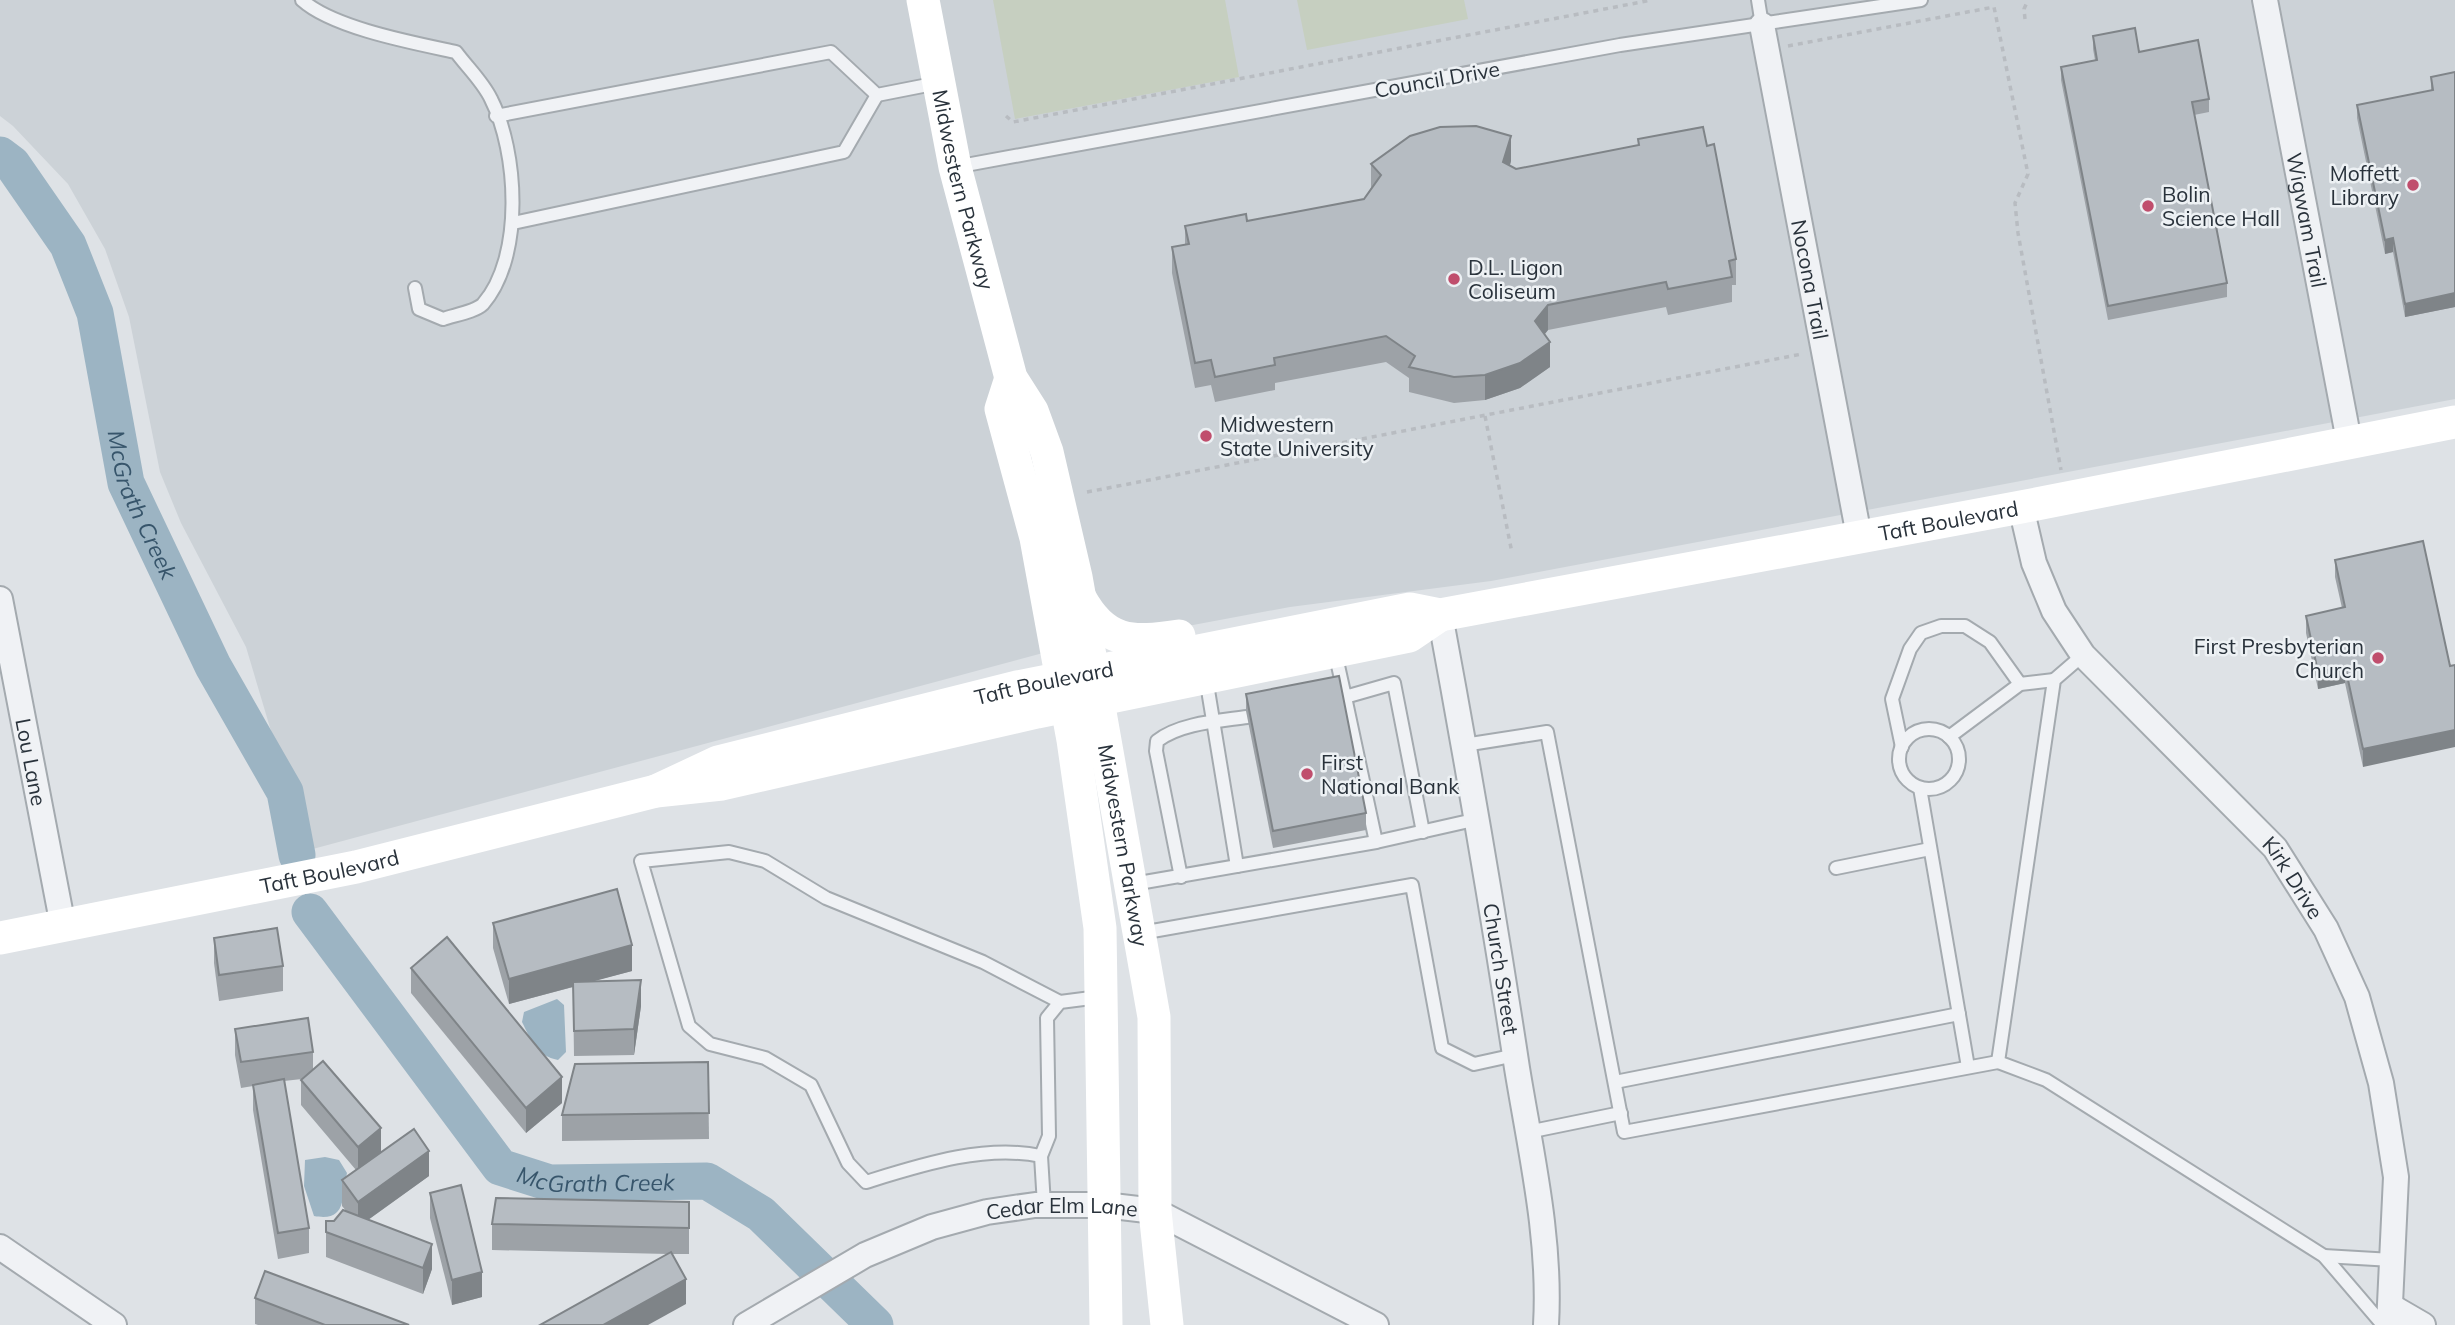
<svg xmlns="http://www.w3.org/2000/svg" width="2455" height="1325" font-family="Mulish,sans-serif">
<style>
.built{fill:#ccd2d7}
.green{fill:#c6cfc0}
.water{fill:#9cb4c3}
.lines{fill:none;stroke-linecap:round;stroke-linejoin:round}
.river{stroke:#9cb4c3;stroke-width:37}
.lane-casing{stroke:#a4aaaf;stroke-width:16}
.street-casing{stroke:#a4aaaf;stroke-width:28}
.path{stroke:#b8bcc1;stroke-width:3.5;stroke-dasharray:5 5;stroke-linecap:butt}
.lane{stroke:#f0f2f5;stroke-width:12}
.street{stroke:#f0f2f5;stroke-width:24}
.secondary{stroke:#fff;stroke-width:33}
.wall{fill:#9da2a7}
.shaded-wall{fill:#7f8488}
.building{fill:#b6bcc2;stroke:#7f8488;stroke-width:2}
.poi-dot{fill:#c04e6d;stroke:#edf1f4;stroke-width:2.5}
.labels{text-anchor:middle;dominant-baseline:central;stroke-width:5;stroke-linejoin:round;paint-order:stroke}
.street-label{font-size:21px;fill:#29323b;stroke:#edf1f4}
.poi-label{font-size:21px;fill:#29323b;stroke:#edf1f4;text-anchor:start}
.water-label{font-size:23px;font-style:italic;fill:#37556b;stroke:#edf1f4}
</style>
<rect width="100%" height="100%" fill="#dee2e6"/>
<!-- built -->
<path class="built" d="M0 0H2455V399L1491 581 1290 607 1043 653 309 850 291 773 271 731 246 647 181 523 160 472 129 317 105 249 68 184 13 126 0 116Z"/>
<!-- green -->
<g class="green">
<path d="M993 0H1225L1239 77 1015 119Z"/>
<path d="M1297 0H1464L1468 19 1307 50Z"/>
</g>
<!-- water -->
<g class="water">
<path d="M557 999 564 1005 566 1052 558 1060C537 1056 531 1040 522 1022L524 1012Z"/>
<path d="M325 1157 339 1160 347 1173C341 1197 348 1222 314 1216L304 1186 305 1160Z"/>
</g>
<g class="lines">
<!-- river -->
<g class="river">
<path id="s1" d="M0 155 12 164 68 245 95 313 126 483 213 666 285 792 297 855"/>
<path id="s2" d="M310 912 500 1167 550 1183 707 1181 761 1214 875 1325"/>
</g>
<!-- lane casing -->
<g class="lane-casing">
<g id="lane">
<path d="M302 0C333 28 414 43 456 52 467 67 483 82 491 99 518 152 524 257 483 304 475 312 454 315 443 319L419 309 415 288"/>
<path d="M1758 0 1762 25"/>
<path d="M496 116 831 52 877 95 938 83"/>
<path d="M955 167 1620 45 1921 0"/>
<path d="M513 223 844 152 877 95"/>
<path d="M1335 652 1345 697 1394 683 1423 832"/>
<path d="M2083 655 2054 680 1998 1062 2046 1080 2324 1256 2383 1325"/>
<path d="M1206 678 1237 866"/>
<path d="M1340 698 1345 697 1376 842"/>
<circle cx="1929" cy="759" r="30"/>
<path d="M1949 737 2020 684 2054 680"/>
<path d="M1464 745 1547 732 1624 1132 1998 1062"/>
<path d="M1902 747 1892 699 1910 649 1921 633 1941 626H1965L1990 642 2020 684"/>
<path d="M1920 788 1968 1067"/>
<path d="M1836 868 1930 849"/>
<path d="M1181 877 1156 751 1157 741C1180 723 1219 721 1247 717"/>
<path d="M1133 884 1376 842 1478 819"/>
<path d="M1141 933 1412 885 1442 1048 1474 1064 1515 1055"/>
<path d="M1615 1082 1959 1014"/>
<path d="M1528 1132 1621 1113"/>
<path d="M1041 1156 1049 1136 1047 1018 1060 1002 1099 997"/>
<path d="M1044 1205 1041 1156C985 1144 921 1165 866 1182L848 1163 811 1085 765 1058 710 1044 689 1026 641 861 729 852 765 861 826 898 983 962 1060 1002"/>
<path d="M2324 1256 2392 1260"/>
</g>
</g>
<!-- street casing -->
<g class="street-casing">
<g id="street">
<path id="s3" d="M2265 0 2349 441"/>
<path id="s4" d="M1762 25 1859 536"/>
<path id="s5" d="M2021 507 2034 563 2054 611 2083 655 2275 848 2326 929 2357 997 2381 1083 2396 1177 2389 1325"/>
<path id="s6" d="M0 599 63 926"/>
<path id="s7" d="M1440 615C1468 766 1494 917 1517 1068 1531 1154 1551 1238 1546 1325"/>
<path d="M0 1247 114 1325"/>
<path d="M2392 1307 2423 1325"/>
<path id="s8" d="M746 1325 865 1255 932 1227 987 1212 1035 1205H1104L1155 1211 1376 1325"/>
</g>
</g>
<!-- path -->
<g class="path">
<path d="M2025 19 2024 9 2028 0"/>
<path d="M1788 46 1994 7 2028 174 2015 203 2018 233 2061 470"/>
<path d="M1006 116 1013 122 1652 0"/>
<path d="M1485 416 1512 553"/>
<path d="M1087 492 1802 354"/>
</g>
<!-- lane -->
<use href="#lane" class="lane"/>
<!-- street -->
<use href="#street" class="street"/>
<!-- secondary -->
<g class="secondary">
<path id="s9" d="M923 0 955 167 1011 378 1032 411 1047 452 1076 577 1154 1017 1155 1211 1167 1325"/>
<path d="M1011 378 1001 409 1036 538 1073 740 1100 928 1106 1325"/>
<path d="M1080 598C1105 644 1132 643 1179 636"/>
<path id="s10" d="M656 791 718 762 1017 687 1410 609 1440 615 2021 507 2455 422"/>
<path id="s11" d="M0 938 356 867 656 791 722 784 1037 712 1409 636 1440 615"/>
</g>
</g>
<!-- wall -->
<g class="wall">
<path d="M2093 36 2139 52 2209 99V112L2194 115 2227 283V297L2108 320 2061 80V67L2095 60 2093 49Z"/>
<path d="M2455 72V307L2405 317 2393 252 2385 254 2357 118V105L2431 91V77Z"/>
<path d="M1638 139 1707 146 1736 259V285H1732V302L1668 315 1666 307 1548 330 1544 334 1550 367 1520 388 1485 400 1454 403 1409 392V378L1386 362 1275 383V390L1215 402 1211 385 1195 388 1172 273V247L1185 245V226L1247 221 1364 199 1371 188V164L1511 161 1510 165 1516 169 1638 145Z"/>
<path d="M2335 560 2450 666 2363 767 2345 683 2318 689 2306 633V616L2342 608 2335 577Z"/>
<path d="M1246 694 1366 813V830L1273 848 1246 711Z"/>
<path d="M493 923 632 971 593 981 641 1006 634 1055 574 1056 573 987 509 1004 493 948Z"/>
<path d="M214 938 283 966V991L219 1001 214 963Z"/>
<path d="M411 968 562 1103 526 1133 411 993Z"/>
<path d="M235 1029 313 1052V1070L381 1152 429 1176 368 1220 432 1269 423 1294 326 1257V1221H334L347 1212 342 1206V1180L356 1170 301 1105V1080L302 1079 284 1081 309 1228V1253L278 1259 253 1110V1086L241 1088 235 1055Z"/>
<path d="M708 1062 709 1139 562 1141V1115Z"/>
<path d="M430 1193 482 1297 452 1305 430 1218Z"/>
<path d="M689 1202V1254H672L686 1304 668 1254 492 1250V1224Z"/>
<path d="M255 1298 409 1325H258L255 1324Z"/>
</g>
<!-- shaded-wall -->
<g class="shaded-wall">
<path d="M1511 136V161L1503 188V162Z"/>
<path d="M2393 238V252L2385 254V240Z"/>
<path d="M2455 293V307L2405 317V304Z"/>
<path d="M1548 305V330L1535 347V321Z"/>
<path d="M1550 342V367L1520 388 1485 400V375Z"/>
<path d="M2345 666V683L2318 689V672Z"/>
<path d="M2455 730V747L2363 767V749Z"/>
<path d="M632 945V971L509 1004V979Z"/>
<path d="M641 980V1006L634 1055V1029Z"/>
<path d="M562 1077V1103L526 1133V1108Z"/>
<path d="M381 1128V1153L358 1173V1147Z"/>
<path d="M429 1151V1176L358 1227V1202Z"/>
<path d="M432 1244V1269L423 1294V1268Z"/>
<path d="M482 1272V1297L452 1305V1280Z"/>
<path d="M686 1279V1304L648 1325H603Z"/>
</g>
<!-- building -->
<g class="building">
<path d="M2135 28 2139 52 2198 40 2209 99 2192 102 2227 283 2108 306 2061 67 2097 60 2093 36Z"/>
<path d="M2455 72V293L2405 304 2393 238 2385 240 2357 105 2433 90 2431 77Z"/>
<path d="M1476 126 1511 136 1503 162 1516 169 1639 145 1638 139 1703 127 1707 146 1714 144 1736 259 1729 261 1732 277 1668 289 1666 282 1548 305 1535 321 1550 342 1520 363 1485 375 1454 377 1409 367 1415 356 1386 336 1274 358 1275 365 1215 377 1211 360 1195 363 1172 247 1189 244 1185 226 1246 214 1247 221 1364 199 1381 175 1371 164 1410 136 1440 127Z"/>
<path d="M2423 541 2450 666 2455 665V730L2363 749 2345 666 2318 672 2306 616 2345 607 2335 560Z"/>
<path d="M1339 676 1366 813 1273 831 1246 694Z"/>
<path d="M617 889 632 945 509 979 493 923Z"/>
<path d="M277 928 283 966 219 975 214 938Z"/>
<path d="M447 937 562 1077 526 1108 411 968Z"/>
<path d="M641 980 634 1029 574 1031 573 982Z"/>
<path d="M308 1018 313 1052 241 1062 235 1029Z"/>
<path d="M323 1061 381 1128 358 1147 301 1080Z"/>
<path d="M708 1062 709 1113 562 1115 575 1064Z"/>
<path d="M284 1079 309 1228 278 1233 253 1085Z"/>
<path d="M414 1129 429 1151 358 1202 342 1180Z"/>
<path d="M461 1185 482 1272 452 1280 430 1193Z"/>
<path d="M496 1198 689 1202V1228L492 1224Z"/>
<path d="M343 1210 432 1244 423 1268 326 1232V1221H334Z"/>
<path d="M671 1252 686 1279 603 1325H540Z"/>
<path d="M265 1271 409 1325H325L255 1298Z"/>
</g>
<!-- markers -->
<g class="poi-dot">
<circle cx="2413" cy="185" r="7"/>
<circle cx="2148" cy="206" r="7"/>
<circle cx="1454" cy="279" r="7"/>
<circle cx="1206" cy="436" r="7"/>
<circle cx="2378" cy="658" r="7"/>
<circle cx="1307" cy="774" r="7"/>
</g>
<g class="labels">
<!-- street labels -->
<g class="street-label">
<text transform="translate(1437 79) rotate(-10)">Council Drive</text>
<text stroke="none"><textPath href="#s9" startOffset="194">Midwestern Parkway</textPath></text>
<text stroke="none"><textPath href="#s3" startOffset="224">Wigwam Trail</textPath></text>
<text stroke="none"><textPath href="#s4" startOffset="259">Nocona Trail</textPath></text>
<text stroke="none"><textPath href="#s10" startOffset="1325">Taft Boulevard</textPath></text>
<text stroke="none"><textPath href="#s10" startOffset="404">Taft Boulevard</textPath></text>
<text stroke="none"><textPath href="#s6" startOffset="166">Lou Lane</textPath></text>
<text stroke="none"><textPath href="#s9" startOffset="872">Midwestern Parkway</textPath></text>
<text stroke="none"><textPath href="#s11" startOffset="336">Taft Boulevard</textPath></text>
<text stroke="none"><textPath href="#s5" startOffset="469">Kirk Drive</textPath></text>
<text stroke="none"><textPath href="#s7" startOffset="359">Church Street</textPath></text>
<text stroke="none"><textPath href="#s8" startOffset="343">Cedar Elm Lane</textPath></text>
</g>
<!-- poi labels -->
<g class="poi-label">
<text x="2399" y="173" text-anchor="end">Moffett<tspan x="2399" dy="24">Library</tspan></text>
<text x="2162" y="194">Bolin<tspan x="2162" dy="24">Science Hall</tspan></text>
<text x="1468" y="267">D.L. Ligon<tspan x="1468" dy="24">Coliseum</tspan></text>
<text x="1220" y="424">Midwestern<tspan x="1220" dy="24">State University</tspan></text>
<text x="2364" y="646" text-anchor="end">First Presbyterian<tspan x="2364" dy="24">Church</tspan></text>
<text x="1321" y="762">First<tspan x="1321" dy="24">National Bank</tspan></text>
</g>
<!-- water labels -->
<g class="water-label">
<text stroke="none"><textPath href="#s1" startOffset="385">McGrath Creek</textPath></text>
<text stroke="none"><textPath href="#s2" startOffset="416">McGrath Creek</textPath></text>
</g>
</g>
</svg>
